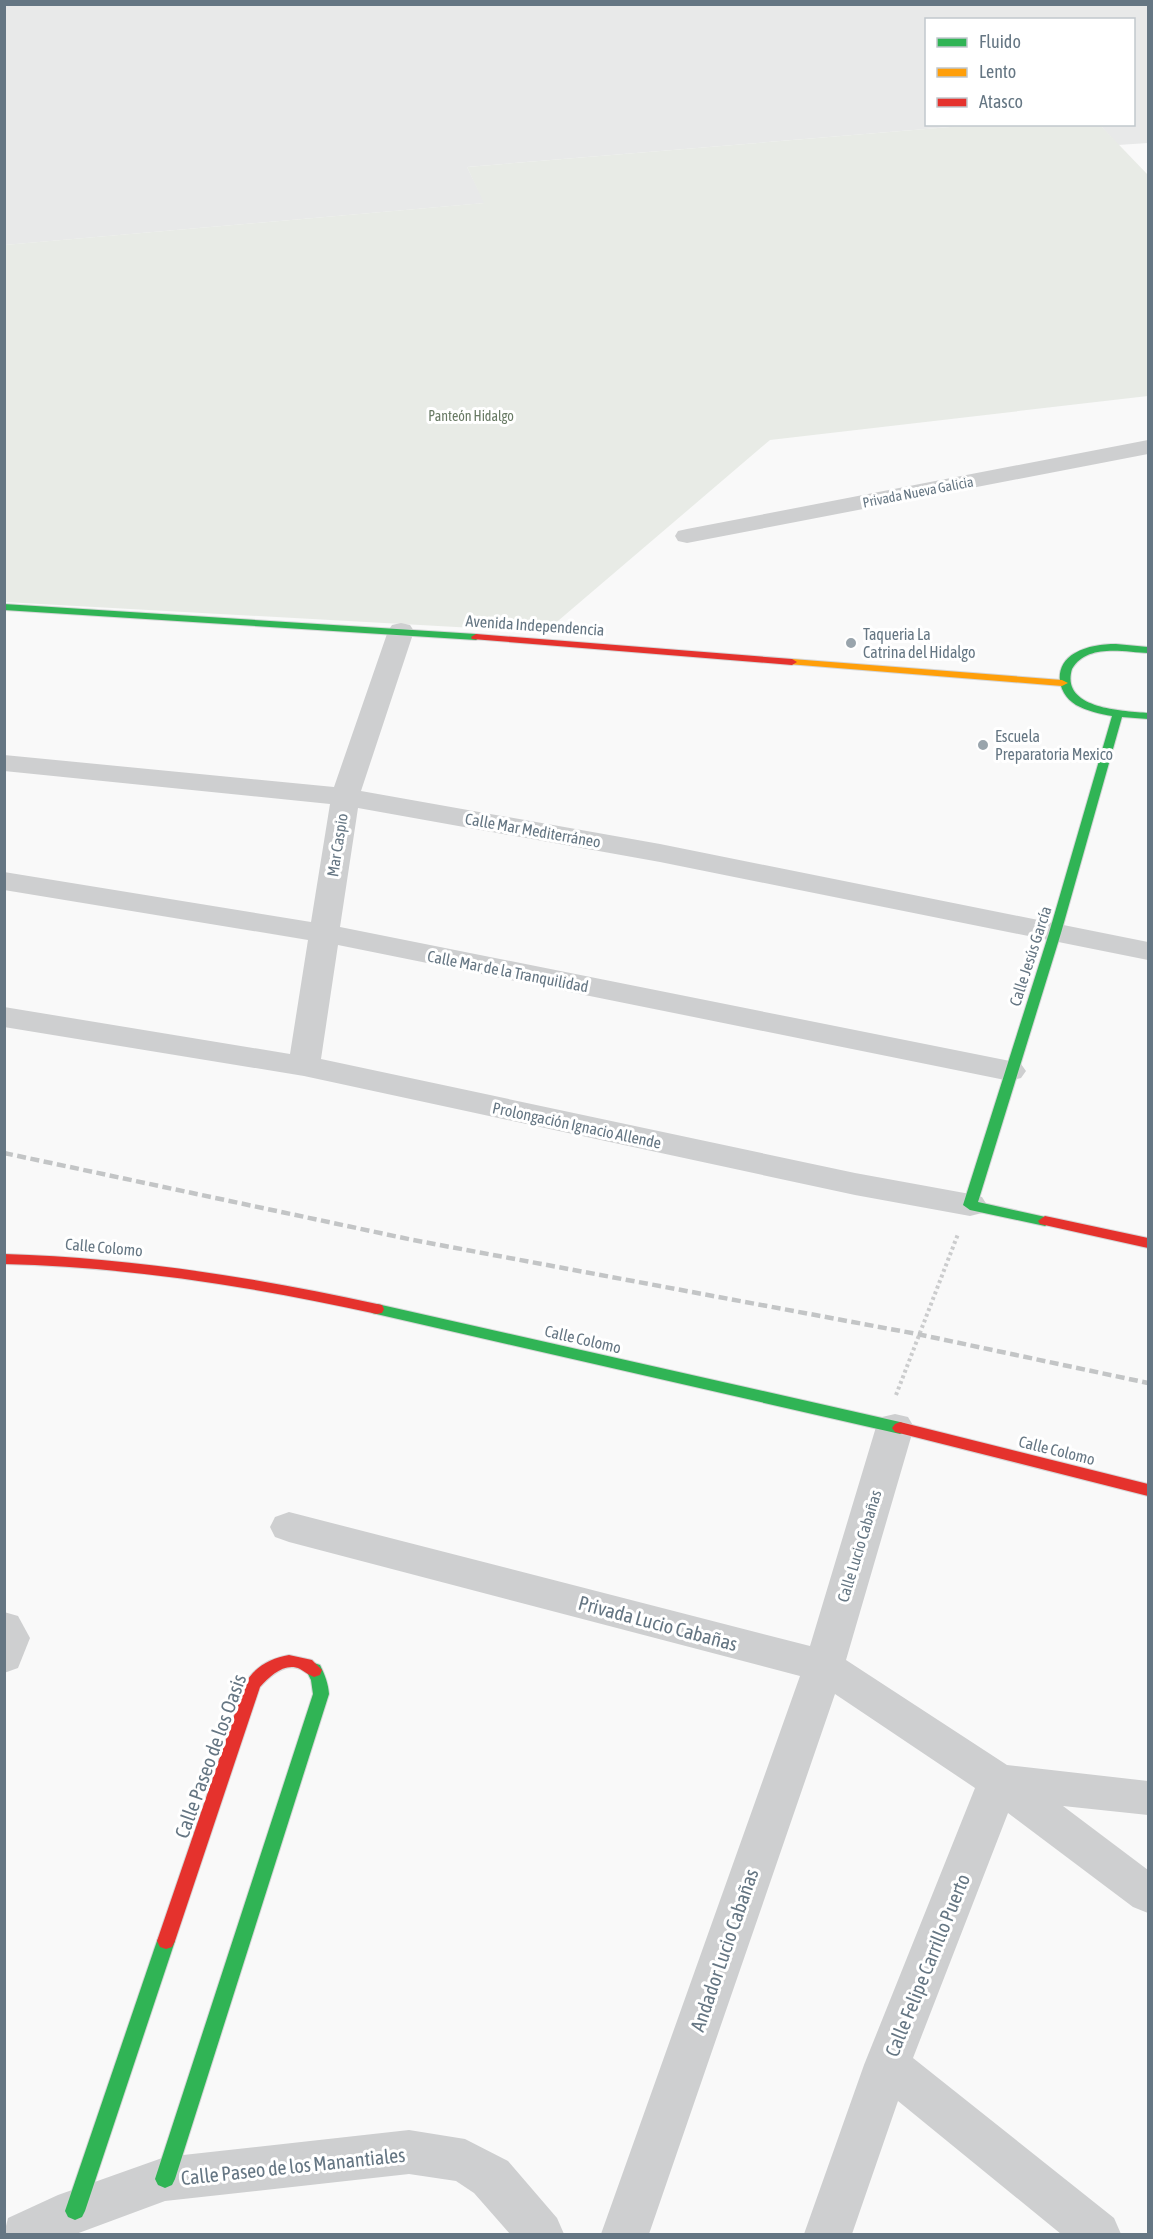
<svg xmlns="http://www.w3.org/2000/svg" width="1153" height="2239" font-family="'Asap Condensed',sans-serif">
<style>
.built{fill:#e8e9e9}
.green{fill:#e8ebe6}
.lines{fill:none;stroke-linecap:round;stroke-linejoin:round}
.fast-casing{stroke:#d5d6d7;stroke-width:2}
.slow-casing{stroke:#d5d6d7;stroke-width:2}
.jam-casing{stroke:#d5d6d7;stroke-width:2}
.path{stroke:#cbcccd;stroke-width:4;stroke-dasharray:3 3;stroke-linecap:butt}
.street{fill:#cecfd0;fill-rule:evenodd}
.fast{fill:#30b455;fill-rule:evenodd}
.slow{fill:#ff9f0a;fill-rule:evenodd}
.jam{fill:#e5322d;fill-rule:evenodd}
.rail{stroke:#c3c5c6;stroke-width:4.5;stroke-dasharray:9 4.5;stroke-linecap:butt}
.poi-dot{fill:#99a4ac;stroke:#fff;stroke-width:2}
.labels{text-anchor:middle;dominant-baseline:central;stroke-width:6;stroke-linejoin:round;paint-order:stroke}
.far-park-label{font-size:14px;fill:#687a64;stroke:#fff}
.far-street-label{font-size:14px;fill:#657683;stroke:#fff}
.street-label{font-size:16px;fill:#657683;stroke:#fff}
.poi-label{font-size:16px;fill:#657683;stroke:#fff;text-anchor:start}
.near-street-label{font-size:20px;fill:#657683;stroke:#fff}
</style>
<rect width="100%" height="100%" fill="#f9f9f9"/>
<!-- built -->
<path class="built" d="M5 5H1148V143L1118 145 1100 125 1134 124V20H926V124L974 125 467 167 485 203 5 245Z"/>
<!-- green -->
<path class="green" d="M974 125H1100L1148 175V396L770 440 545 632 5 602 4 245 484 203 467 167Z"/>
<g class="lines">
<!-- fast casing -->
<g class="fast-casing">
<g id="fast">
<path d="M4 604 476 634 481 637 476 640 4 610Z"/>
<path d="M1116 644 1148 647V653C1124 652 1087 643 1072 669 1060 709 1122 711 1148 713V719L1122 717 1061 933 978 1202 1050 1218 1052 1221 1045 1226 970 1210 963 1205 1049 933 1112 716C1100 714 1087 711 1076 705 1056 693 1053 665 1075 653 1087 646 1102 644 1116 644Z"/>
<path d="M377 1304 900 1422 905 1424 908 1428 905 1432 900 1434 372 1313 370 1309 372 1305Z"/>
<path d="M314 1663 320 1665C325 1675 328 1683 329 1694L175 2179 172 2185 165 2188 158 2185 155 2179 313 1694 311 1680 306 1670 308 1665Z"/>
<path d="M166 1933 172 1935 175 1941 85 2211 82 2217 75 2220 68 2217 65 2211 157 1941 160 1935Z"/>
</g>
</g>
<!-- slow casing -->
<g class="slow-casing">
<path id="slow" d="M792 659 1062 680 1068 683 1062 686 788 664V660Z"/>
</g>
<!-- jam casing -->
<g class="jam-casing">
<g id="jam">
<path d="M476 634 792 659 797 662 792 665 472 639 471 637Z"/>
<path d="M1045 1216 1148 1238V1248L1040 1224 1038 1221Z"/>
<path d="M4 1254C131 1258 254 1277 377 1304L382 1305 384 1309 382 1313 377 1314C254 1287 131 1267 4 1264Z"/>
<path d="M900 1422 1148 1484V1496L895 1432 892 1428 895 1424Z"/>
<path d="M289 1655 312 1660 322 1670 320 1675 314 1677C309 1675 305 1672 300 1669 285 1662 270 1676 260 1687L175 1941 172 1947 166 1949 160 1947 157 1941 245 1684C254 1667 271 1658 289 1655Z"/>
</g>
</g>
<!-- path -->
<path class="path" d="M896 1395 958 1234"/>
<!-- street -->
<g class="street">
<path d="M1148 440V454L687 543 678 541 675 536 678 531 687 529Z"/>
<path d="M401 623 410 625 414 631 361 791 660 844 1148 942V960L660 862 358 808 340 927 1010 1061 1021 1064 1026 1071 1021 1078 1010 1081 338 945 321 1059 855 1173 970 1194 982 1197 987 1205 982 1213 970 1216 855 1195 304 1076 4 1027V1007L290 1054 308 940 4 890V872L311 922 330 804 4 771V755L334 787 388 631 392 625Z"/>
<path d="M895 1414 908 1417 914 1427 846 1660 1007 1765 1148 1781V1815L1063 1806 1148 1870V1913L1133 1907 1008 1813 913 2058 1114 2218 1121 2234H1061L898 2101 852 2234H804L864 2065 975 1788 835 1694 649 2234H601L800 1676 289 1542 275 1537 270 1527 275 1517 289 1512 810 1646 876 1427 882 1417Z"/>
<path d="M4 1612 18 1616 30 1638 18 1668 4 1673Z"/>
<path d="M409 2130 465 2139 508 2161 557 2218 564 2234H510L474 2193 456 2181 409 2174 165 2201 76 2234H4L8 2218 58 2195 165 2157Z"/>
</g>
<!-- fast -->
<use href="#fast" class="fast"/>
<!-- slow -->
<use href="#slow" class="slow"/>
<!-- jam -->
<use href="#jam" class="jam"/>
<!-- rail -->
<path class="rail" d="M4 1153 413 1240 917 1334 1148 1383"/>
</g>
<!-- markers -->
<g class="poi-dot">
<circle cx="851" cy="643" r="6"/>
<circle cx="983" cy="745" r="6"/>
</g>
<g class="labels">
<!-- far-park labels -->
<g class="far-park-label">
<text x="471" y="416">Panteón Hidalgo</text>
</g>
<!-- far-street labels -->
<g class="far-street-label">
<text transform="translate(918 492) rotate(-11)">Privada Nueva Galicia</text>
</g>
<!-- street labels -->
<g class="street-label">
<text transform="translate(535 625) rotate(4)">Avenida Independencia</text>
<text transform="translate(533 830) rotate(10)">Calle Mar Mediterráneo</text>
<text transform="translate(337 845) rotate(-81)">Mar Caspio</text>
<text transform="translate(1030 956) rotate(-72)">Calle Jesús García</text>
<text transform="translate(508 971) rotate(11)">Calle Mar de la Tranquilidad</text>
<text transform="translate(577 1125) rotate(12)">Prolongación Ignacio Allende</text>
<text transform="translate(104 1247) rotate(5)">Calle Colomo</text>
<text transform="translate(583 1339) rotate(13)">Calle Colomo</text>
<text transform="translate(1057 1450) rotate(14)">Calle Colomo</text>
<text transform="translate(859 1546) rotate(-73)">Calle Lucio Cabañas</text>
</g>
<!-- poi labels -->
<g class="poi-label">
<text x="863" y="634">Taqueria La<tspan x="863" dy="18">Catrina del Hidalgo</tspan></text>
<text x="995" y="736">Escuela<tspan x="995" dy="18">Preparatoria Mexico</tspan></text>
</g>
<!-- near-street labels -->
<g class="near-street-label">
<text transform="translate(658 1623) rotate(15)">Privada Lucio Cabañas</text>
<text transform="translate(210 1756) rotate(-70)">Calle Paseo de los Oasis</text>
<text transform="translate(724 1950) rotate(-71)">Andador Lucio Cabañas</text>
<text transform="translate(927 1965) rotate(-68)">Calle Felipe Carrillo Puerto</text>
<text transform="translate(293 2166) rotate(-6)">Calle Paseo de los Manantiales</text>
</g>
</g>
<!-- border -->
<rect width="1153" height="2239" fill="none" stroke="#657683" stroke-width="12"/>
<!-- legend -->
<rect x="925" y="18" width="210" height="108" fill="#ffffff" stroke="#c1c8cd" stroke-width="1.5"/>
<rect x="937" y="38" width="30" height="9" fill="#30b455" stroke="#c1c8cd" stroke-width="1.5"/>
<text x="979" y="48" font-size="18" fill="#657683">Fluido</text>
<rect x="937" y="68" width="30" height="9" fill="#ff9f0a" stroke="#c1c8cd" stroke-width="1.5"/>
<text x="979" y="78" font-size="18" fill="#657683">Lento</text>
<rect x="937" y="98" width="30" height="9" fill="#e5322d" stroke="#c1c8cd" stroke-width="1.5"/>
<text x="979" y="108" font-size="18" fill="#657683">Atasco</text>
</svg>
